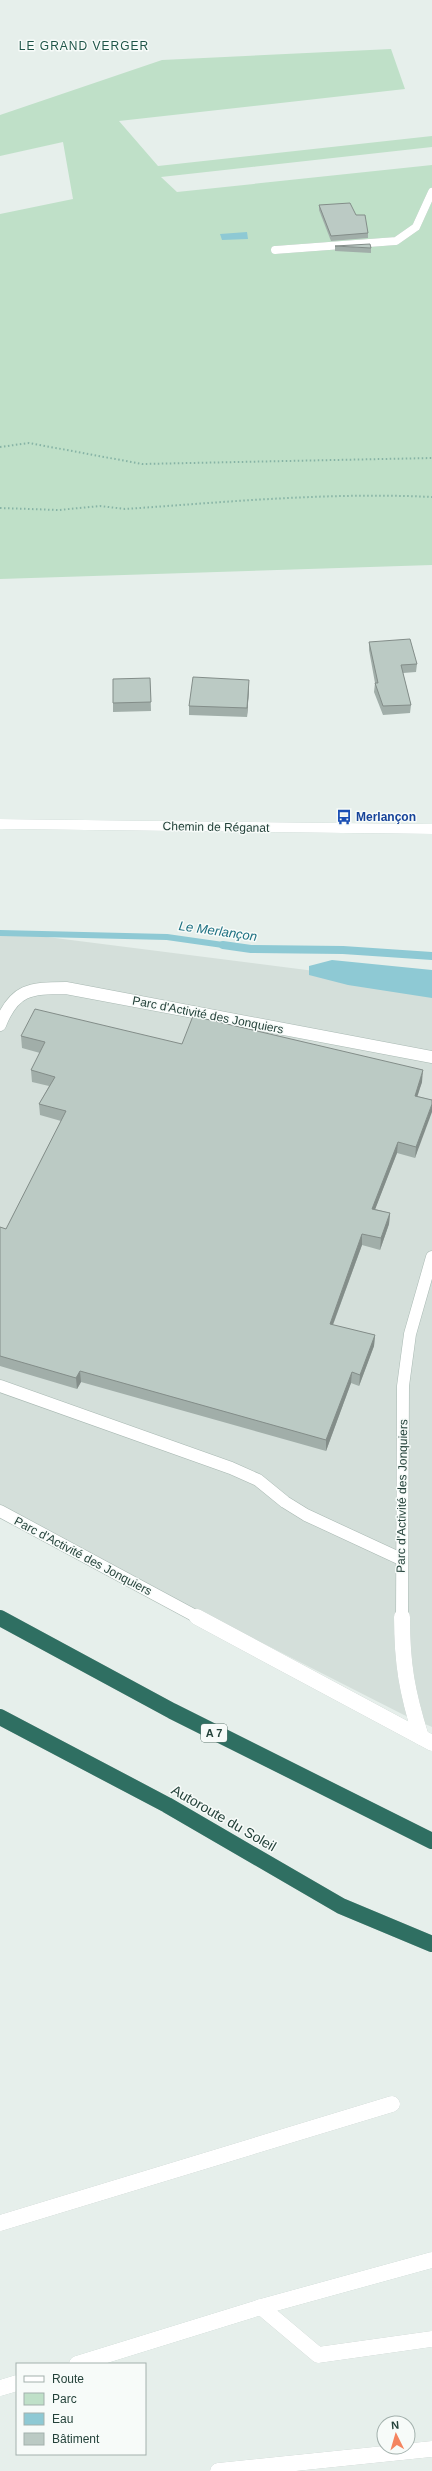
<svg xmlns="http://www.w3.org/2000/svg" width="432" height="2471" font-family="Helvetica,sans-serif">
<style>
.built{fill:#d4dfda}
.green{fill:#bfe0c8}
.water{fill:#8ec9d4}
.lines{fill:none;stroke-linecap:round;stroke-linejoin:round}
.stream-far1{stroke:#8ec9d4;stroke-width:6}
.stream{stroke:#8ec9d4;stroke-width:8}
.lane-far1-casing{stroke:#a8b8b2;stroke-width:13}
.lane-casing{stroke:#a8b8b2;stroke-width:16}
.street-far2-casing{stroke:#a8b8b2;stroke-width:8}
.street-far1-casing{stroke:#a8b8b2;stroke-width:13}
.street-casing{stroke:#a8b8b2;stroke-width:16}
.secondary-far1-casing{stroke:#a4bbb3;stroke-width:10}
.secondary-casing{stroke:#a4bbb3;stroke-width:16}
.highway-casing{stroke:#c2cac8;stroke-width:16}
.path{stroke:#86b3a5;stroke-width:2;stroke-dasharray:1.5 2.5;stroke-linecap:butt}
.lane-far1{stroke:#fff;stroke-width:12}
.lane{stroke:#fff;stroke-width:16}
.street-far2{stroke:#fff;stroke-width:8}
.street-far1{stroke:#fff;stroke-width:12}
.street{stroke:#fff;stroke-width:16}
.secondary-far1{stroke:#fff;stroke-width:10}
.secondary{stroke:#fff;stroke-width:16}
.highway{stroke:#2f6f62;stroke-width:16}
.wall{fill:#a1aea9}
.shaded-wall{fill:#838d89}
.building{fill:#bbcac4;stroke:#838d89}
.labels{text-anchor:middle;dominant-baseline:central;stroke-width:3;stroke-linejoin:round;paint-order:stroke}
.shield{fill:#f7fbf9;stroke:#637a73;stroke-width:1}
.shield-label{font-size:11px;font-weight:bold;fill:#24423a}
.far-quarter-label{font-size:12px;letter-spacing:1px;fill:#1f5548;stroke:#f7fbf9}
.transit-label{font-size:12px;font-weight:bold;fill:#164399;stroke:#f7fbf9;text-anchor:start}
.street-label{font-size:12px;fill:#24423a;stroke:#f7fbf9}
.water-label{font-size:13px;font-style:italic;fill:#1c6f80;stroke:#f7fbf9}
.near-street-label{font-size:14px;fill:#24423a;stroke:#f7fbf9}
</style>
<rect width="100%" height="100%" fill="#e6efeb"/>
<!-- built -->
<path class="built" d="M0 931 432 986V1727L404 1715 74 1547 0 1505Z"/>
<!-- green -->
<path class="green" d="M391 49 405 89 119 121 158 166 432 136V147L161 177 177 192 432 165V565L0 579V214L73 199 63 142 0 156V115L162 60Z"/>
<!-- water -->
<g class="water">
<path d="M247 232 248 239 222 240 220 234Z"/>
<path d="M332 960 432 970V998L348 985 309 975V966Z"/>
</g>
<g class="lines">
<!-- stream-far1 -->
<path class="stream-far1" d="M0 933 167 937 230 946"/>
<!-- stream -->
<path class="stream" d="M223 945 251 949 343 950 432 956"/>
<!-- lane-far1 casing -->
<g class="lane-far1-casing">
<g id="lane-far1">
<path d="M0 1025C14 989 30 988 66 988L432 1057"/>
<path d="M0 1386 231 1468 258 1480 285 1502 306 1515 401 1559"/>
<path d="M402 1618 403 1386 410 1334 432 1257"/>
</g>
</g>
<!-- lane casing -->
<g class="lane-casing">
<g id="lane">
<path d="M402 1617C402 1664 407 1692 421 1737"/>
<path d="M0 2223 392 2104"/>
<path d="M261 2307 318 2355 432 2339"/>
</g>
</g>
<!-- street-far2 casing -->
<g class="street-far2-casing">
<path id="street-far2" d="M275 250 396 241 416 227 432 192"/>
</g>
<!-- street-far1 casing -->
<g class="street-far1-casing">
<path id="street-far1" d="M0 1511 199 1618"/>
</g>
<!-- street casing -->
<g class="street-casing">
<g id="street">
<path d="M197 1617 432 1743"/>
<path d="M218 2471 432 2449"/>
</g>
</g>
<!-- secondary-far1 casing -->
<g class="secondary-far1-casing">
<path id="secondary-far1" d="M0 824 432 829"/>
</g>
<!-- secondary casing -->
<g class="secondary-casing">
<g id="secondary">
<path d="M77 2364 261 2307 432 2260"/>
<path d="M0 2388 17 2383"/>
</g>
</g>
<!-- highway casing -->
<g class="highway-casing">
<g id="highway">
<path d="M0 1618 172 1711 432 1841"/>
<path d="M0 1717 167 1805 341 1906 432 1944"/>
</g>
</g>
<!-- path -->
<g class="path">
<path d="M0 447 29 443 142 464 432 458"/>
<path d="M0 508 59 510 100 506 125 509C227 502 330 492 432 497"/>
</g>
<!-- lane-far1 -->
<use href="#lane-far1" class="lane-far1"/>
<!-- lane -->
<use href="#lane" class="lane"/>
<!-- street-far2 -->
<use href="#street-far2" class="street-far2"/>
<!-- street-far1 -->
<use href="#street-far1" class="street-far1"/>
<!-- street -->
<use href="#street" class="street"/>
<!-- secondary-far1 -->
<use href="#secondary-far1" class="secondary-far1"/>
<!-- secondary -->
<use href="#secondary" class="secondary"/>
<!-- highway -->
<use href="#highway" class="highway"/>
</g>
<!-- wall -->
<g class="wall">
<path d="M319 205 356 215 368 233V238L331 241 319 210Z"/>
<path d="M335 246 371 248V253L335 251Z"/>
<path d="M369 642 417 664 416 672 403 673 411 705 410 713 383 715 374 692 375 683 369 650Z"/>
<path d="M150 678 151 711 113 712V703Z"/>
<path d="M249 689 247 717 189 715V706Z"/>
<path d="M21 1036 182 1044 422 1082 417 1096 432 1100 415 1158 397 1153 375 1209 390 1213 389 1224 380 1250 362 1245 333 1325 375 1335 374 1346 359 1386 351 1383 326 1451 81 1382 77 1389 0 1366V1227L6 1229 61 1121 40 1115 39 1104 49 1086 32 1082 31 1070 40 1053 22 1048Z"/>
</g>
<!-- shaded-wall -->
<g class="shaded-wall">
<path d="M249 680V689L247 717V708Z"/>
<path d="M423 1070 422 1082 414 1107 415 1096Z"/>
<path d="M432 1104V1112L415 1158 416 1147Z"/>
<path d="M398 1142 397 1153 371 1220 372 1209Z"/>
<path d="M390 1213 389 1224 380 1250 381 1238Z"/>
<path d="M362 1234V1245L329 1335 330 1324Z"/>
<path d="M375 1335 374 1346 359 1386 360 1375Z"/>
<path d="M80 1371 81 1382 77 1389 76 1378Z"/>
<path d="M352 1372 351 1383 326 1451V1440Z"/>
</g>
<!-- building -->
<g class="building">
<path d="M350 203 356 215H365L368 233 331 236 319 205Z"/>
<path d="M370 244 371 248 335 246Z"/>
<path d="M410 639 417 664 401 665 411 705 383 706 375 683H378L369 642Z"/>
<path d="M193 677 249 680 247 708 189 706Z"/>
<path d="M150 678 151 702 113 703V679Z"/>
<path d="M35 1009 182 1044 193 1016 423 1070 415 1096 432 1100V1104L416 1147 398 1142 372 1209 390 1213 381 1238 362 1234 330 1324 375 1335 360 1375 352 1372 326 1440 80 1371 76 1378 0 1356V1227L6 1229 66 1111 39 1104 55 1077 31 1070 45 1042 21 1036Z"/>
</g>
<!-- icons -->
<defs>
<g id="bus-bare" transform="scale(1.2)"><path d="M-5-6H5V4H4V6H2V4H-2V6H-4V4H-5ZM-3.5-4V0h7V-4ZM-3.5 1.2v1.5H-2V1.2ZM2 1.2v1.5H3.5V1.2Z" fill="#1a4fb4" stroke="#f7fbf9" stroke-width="2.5" paint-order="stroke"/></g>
</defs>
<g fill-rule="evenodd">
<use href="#bus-bare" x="344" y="817"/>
</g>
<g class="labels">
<!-- shield labels -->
<rect class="shield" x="201" y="1724" width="26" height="18" rx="3"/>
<g class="shield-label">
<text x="214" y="1733">A 7</text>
</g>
<!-- far-quarter labels -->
<g class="far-quarter-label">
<text x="84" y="46">LE GRAND VERGER</text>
</g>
<!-- transit labels -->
<g class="transit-label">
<text x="356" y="817">Merlançon</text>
</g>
<!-- street labels -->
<g class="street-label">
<text transform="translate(216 827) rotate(1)">Chemin de Réganat</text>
<text transform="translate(208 1015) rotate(11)">Parc d'Activité des Jonquiers</text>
<text transform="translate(402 1496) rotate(-89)">Parc d'Activité des Jonquiers</text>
<text transform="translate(83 1556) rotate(28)">Parc d'Activité des Jonquiers</text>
</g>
<!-- water labels -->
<g class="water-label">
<text transform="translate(218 931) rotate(8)">Le Merlançon</text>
</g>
<!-- near-street labels -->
<g class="near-street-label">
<text transform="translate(224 1818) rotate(30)">Autoroute du Soleil</text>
</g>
</g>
<!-- legend -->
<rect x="16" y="2363" width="130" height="92" fill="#f7fbf9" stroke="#a3b1ad"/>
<rect x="24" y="2376" width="20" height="6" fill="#ffffff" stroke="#a3b1ad"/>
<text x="52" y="2383" font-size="12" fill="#24423a">Route</text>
<rect x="24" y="2393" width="20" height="12" fill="#bfe0c8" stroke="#a3b1ad"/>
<text x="52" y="2403" font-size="12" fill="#24423a">Parc</text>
<rect x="24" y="2413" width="20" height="12" fill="#8ec9d4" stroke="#a3b1ad"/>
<text x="52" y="2423" font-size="12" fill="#24423a">Eau</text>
<rect x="24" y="2433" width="20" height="12" fill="#bbcac4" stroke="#a3b1ad"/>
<text x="52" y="2443" font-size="12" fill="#24423a">Bâtiment</text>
<!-- north arrow -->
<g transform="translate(396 2435) rotate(355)"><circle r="19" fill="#f7fbf9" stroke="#a3b1ad"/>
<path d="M0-3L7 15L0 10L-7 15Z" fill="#f4845f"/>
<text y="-6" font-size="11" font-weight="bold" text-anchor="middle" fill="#24423a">N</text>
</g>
</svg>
